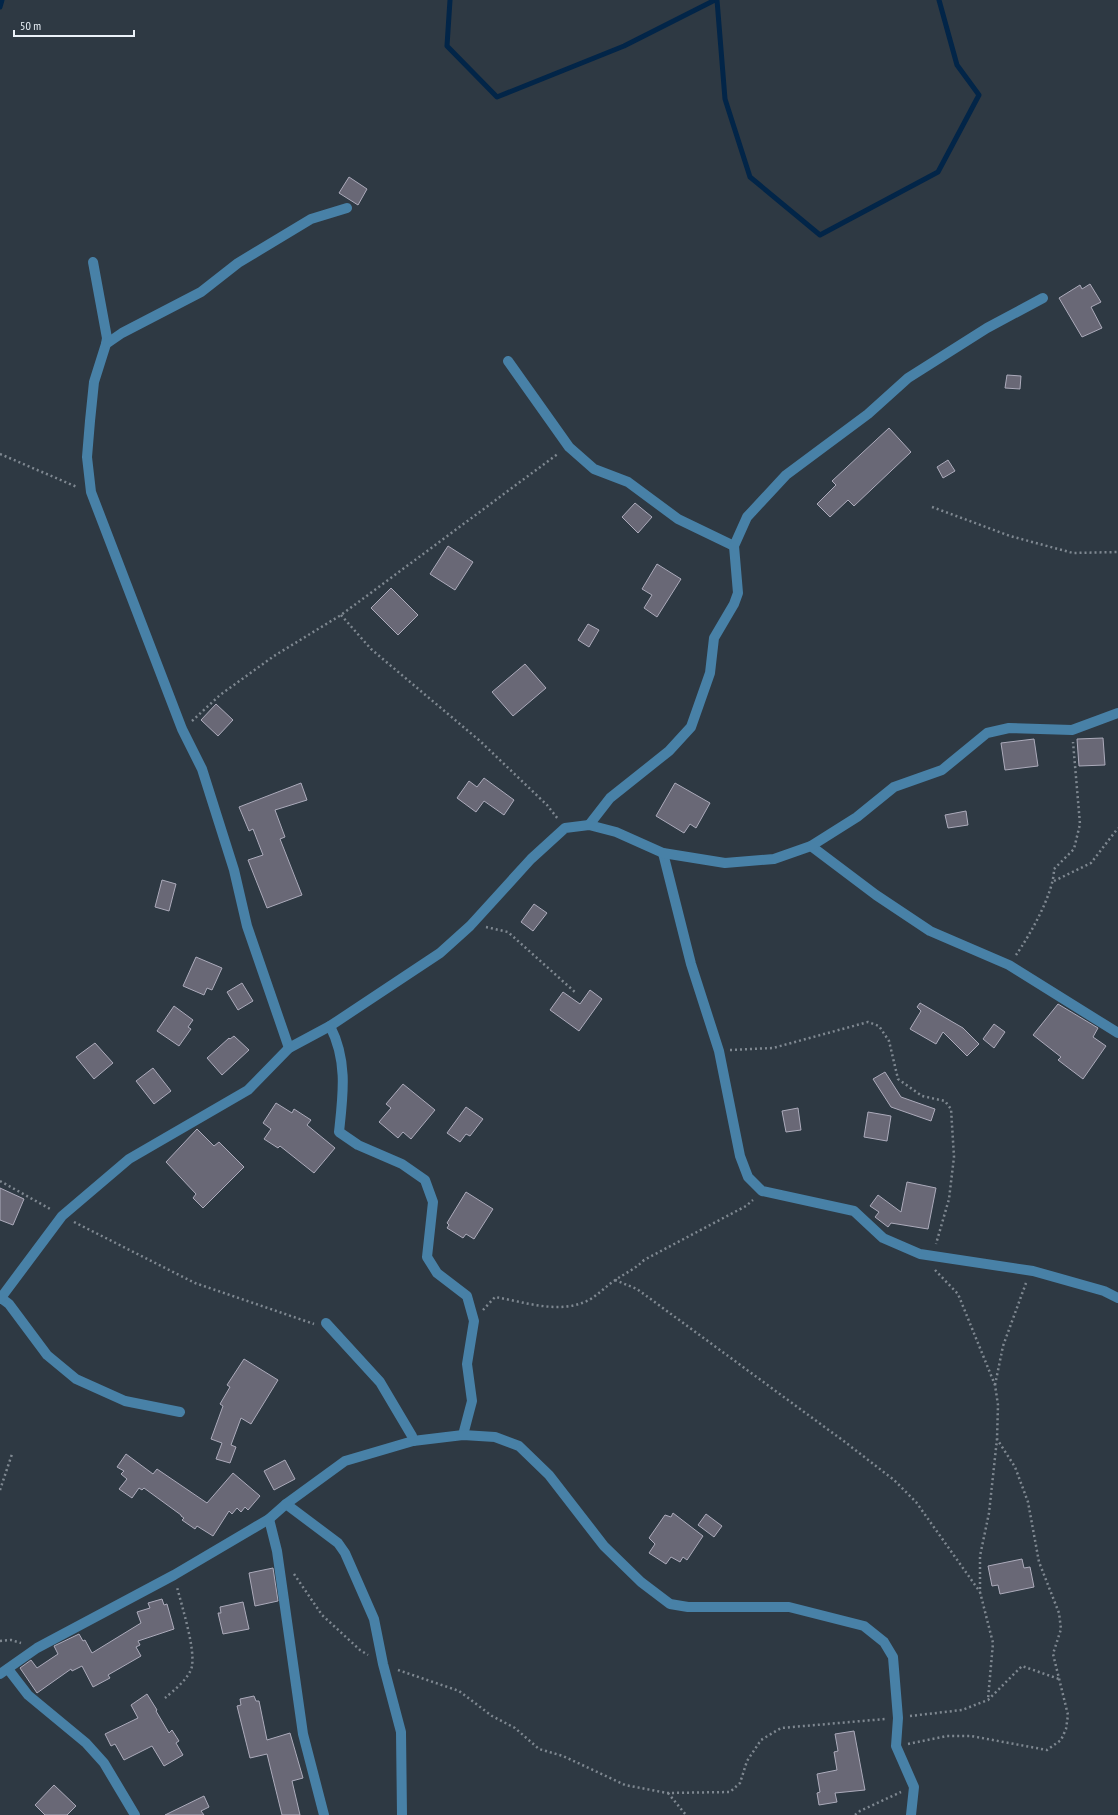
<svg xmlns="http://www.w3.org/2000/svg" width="1118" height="1815" font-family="'PT Sans Narrow',sans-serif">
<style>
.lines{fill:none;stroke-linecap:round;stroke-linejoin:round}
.stream{stroke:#022548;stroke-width:5}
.building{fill:#696876;stroke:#acabbb}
.path{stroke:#7f8891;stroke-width:2.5;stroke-dasharray:2 3;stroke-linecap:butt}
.minor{stroke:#4881a7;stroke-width:10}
</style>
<rect width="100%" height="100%" fill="#2e3943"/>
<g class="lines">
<!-- stream -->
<g class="stream">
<path d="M450 0 447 46 497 97 624 46 715 0"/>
<path d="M717 0 725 99 750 177 820 235 938 172 979 95 957 65 939 0"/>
<path d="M0 7 2 0"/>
</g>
</g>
<!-- building -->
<g class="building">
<path d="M349 177 367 189 358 205 339 193Z"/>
<path d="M1090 284 1101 302 1091 307 1102 328 1082 337 1059 298 1080 285 1082 289Z"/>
<path d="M1007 375 1021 376 1020 389 1005 388Z"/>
<path d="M889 428 911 452 854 506 848 500 830 517 817 504 836 485 832 481Z"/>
<path d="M948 460 955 471 943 478 937 467Z"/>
<path d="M635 503 652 517 638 533 622 517Z"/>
<path d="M448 546 473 562 455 590 430 574Z"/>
<path d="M657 564 681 579 657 617 644 608 652 595 642 589Z"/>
<path d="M391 588 418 615 398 635 371 608Z"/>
<path d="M588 624 599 630 589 647 578 640Z"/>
<path d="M525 664 546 688 513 716 492 692Z"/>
<path d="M216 704 233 720 218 736 201 720Z"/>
<path d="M1103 738 1105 765 1079 766 1077 739Z"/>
<path d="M1034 739 1038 766 1005 770 1001 743Z"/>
<path d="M484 778 514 800 504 815 484 801 476 812 457 798 469 781 477 787Z"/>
<path d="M301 783 307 800 275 810 285 837 280 839 302 895 267 908 248 860 263 855 253 829 249 831 239 807Z"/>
<path d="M675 783 710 803 696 828 690 824 684 833 656 816Z"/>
<path d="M966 811 968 825 948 828 945 815Z"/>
<path d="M162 880 176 884 169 911 155 907Z"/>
<path d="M534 904 547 913 533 931 521 922Z"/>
<path d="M196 957 222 968 212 990 207 988 204 995 183 986Z"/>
<path d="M242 983 253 1001 238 1010 227 992Z"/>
<path d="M590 990 602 999 579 1031 550 1010 563 992 580 1004Z"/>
<path d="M920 1003 963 1028 979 1044 967 1056 943 1032 936 1044 910 1029 921 1011 917 1007Z"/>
<path d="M1058 1004 1098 1028 1093 1037 1106 1046 1083 1079 1058 1060 1061 1057 1033 1035Z"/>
<path d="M174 1006 193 1020 188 1027 191 1029 179 1046 157 1031Z"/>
<path d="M994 1024 1005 1032 994 1048 983 1039Z"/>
<path d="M234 1036 249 1050 222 1075 207 1058 229 1038 230 1039Z"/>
<path d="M95 1043 113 1063 94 1079 76 1057Z"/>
<path d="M153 1068 171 1091 154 1104 136 1081Z"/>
<path d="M885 1072 901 1097 935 1109 931 1121 891 1107 873 1079Z"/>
<path d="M403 1084 435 1110 411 1139 403 1132 398 1138 379 1122 391 1108 386 1104Z"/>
<path d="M276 1103 292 1113 294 1109 311 1120 307 1125 335 1148 314 1173 280 1146 278 1148 264 1139 271 1129 263 1123Z"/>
<path d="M466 1107 483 1119 470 1136 466 1134 460 1142 447 1133Z"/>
<path d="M798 1108 801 1130 786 1132 782 1111Z"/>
<path d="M868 1112 891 1116 887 1141 864 1137Z"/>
<path d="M197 1129 214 1146 219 1142 244 1167 203 1208 193 1198 196 1194 166 1162Z"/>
<path d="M907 1182 936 1188 928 1229 891 1223 888 1227 875 1217 879 1212 870 1206 878 1195 901 1212Z"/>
<path d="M0 1188 24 1199 13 1225 0 1220Z"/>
<path d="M466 1192 493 1209 474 1239 466 1234 463 1238 447 1228 449 1225 447 1223Z"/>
<path d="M244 1359 278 1380 251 1424 241 1418 231 1445 236 1447 230 1463 216 1459 222 1443 211 1439 223 1406 220 1404 230 1387 227 1385Z"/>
<path d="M126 1454 153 1474 157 1469 207 1503 233 1473 260 1496 248 1510 245 1507 241 1512 237 1508 232 1514 229 1511 213 1536 197 1526 195 1529 182 1520 184 1518 181 1516V1515L144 1488 142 1490 139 1488 132 1498 119 1489 127 1479 121 1474 124 1471 117 1467Z"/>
<path d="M285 1460 295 1479 274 1490 264 1471Z"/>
<path d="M673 1513 703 1536 687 1560 683 1557 680 1562 671 1557 666 1564 649 1553 655 1544 649 1538 665 1515 671 1517Z"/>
<path d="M706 1514 722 1526 714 1537 698 1525Z"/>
<path d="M1022 1559 1024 1568 1030 1567 1034 1587 1000 1594 998 1585 992 1586 988 1566Z"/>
<path d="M273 1568 278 1601 255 1606 249 1573Z"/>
<path d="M162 1599 164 1605 167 1604 174 1629 138 1641 140 1645 136 1647 141 1656 108 1675 110 1678 93 1687 82 1666 72 1671 71 1669 37 1693 20 1668 31 1660 37 1668 58 1654 54 1646 79 1634 83 1641 85 1640 92 1653 141 1623 137 1612 150 1608 148 1603Z"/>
<path d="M243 1602 249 1629 223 1634 218 1613H221L220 1607Z"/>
<path d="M147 1694 157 1710 156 1711 169 1733 172 1730 179 1741 176 1743 183 1755 164 1766 152 1746 124 1760 115 1744 111 1746 105 1734 138 1718 131 1705Z"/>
<path d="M254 1696 256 1701H259L267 1740 290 1733 303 1778 292 1781 300 1815H282L267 1754 250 1758 237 1706 241 1705 240 1699Z"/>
<path d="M854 1731 865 1790 835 1793 837 1802 819 1805 817 1793 820 1792 817 1774 837 1770 834 1752 838 1751 835 1734Z"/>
<path d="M54 1785 76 1806 67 1815H45L35 1805Z"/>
<path d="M204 1796 209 1807 201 1811 204 1815H165Z"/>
</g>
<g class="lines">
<!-- path -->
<g class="path">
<path d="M0 454 77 487"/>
<path d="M932 507 1010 536 1073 553 1118 552"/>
<path d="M341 615 371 649 480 741 547 805 558 819"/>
<path d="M192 721 220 695 274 656 341 615 559 453"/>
<path d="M1054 881 1091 863 1118 828"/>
<path d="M486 927 508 932 576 993"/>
<path d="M1016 955C1030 935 1054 893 1054 869L1074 849 1080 824 1073 742"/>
<path d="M730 1050 773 1048 868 1022 879 1026 889 1041 898 1079 922 1096 945 1101 951 1109 954 1157 949 1199 936 1244"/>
<path d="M0 1181 52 1210"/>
<path d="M74 1222 195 1283 314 1324"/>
<path d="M935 1270 958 1294 995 1385 998 1405 997 1439 989 1513 980 1556V1592L993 1643 988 1699"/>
<path d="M615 1280 637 1289 845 1442 894 1480 916 1502 980 1592"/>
<path d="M483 1310 495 1297C525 1302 560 1315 589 1300 598 1295 605 1287 614 1281 625 1273 634 1270 644 1260L746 1206 753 1200"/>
<path d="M995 1385 1003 1346 1026 1283"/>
<path d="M0 1490 12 1454"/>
<path d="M294 1574 322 1615 360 1650 368 1655"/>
<path d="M0 1641 11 1640 21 1643"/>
<path d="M398 1670 459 1691 492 1716 515 1728 539 1749 563 1756 625 1785 667 1793 730 1792 740 1783 747 1761 761 1740 781 1728 885 1719"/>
<path d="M165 1698C173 1691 190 1678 192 1666 195 1647 182 1607 177 1587"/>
<path d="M910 1716 962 1710 988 1700 1022 1666 1059 1679"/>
<path d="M908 1744 947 1736H971L1047 1750 1061 1740 1066 1729 1068 1715 1053 1654 1061 1629 1059 1613 1039 1562 1028 1502 1015 1467 997 1439"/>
<path d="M668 1793 686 1815"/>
<path d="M855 1815 860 1811 901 1792"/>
</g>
<!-- minor -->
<g class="minor">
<path d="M93 262 107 338 106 344"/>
<path d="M508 361 569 447 594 469 628 482 678 519 734 546"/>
<path d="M589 825 610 798 669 751 691 727 710 673 714 638 734 604 738 593 734 546 747 517 786 475 868 414 908 378 987 328 1043 298"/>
<path d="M811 846 876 895 930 931 1009 965 1118 1033"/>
<path d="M663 853 691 964 719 1051 740 1156 748 1177 762 1191 854 1211 883 1238 920 1254 1033 1271 1104 1291 1118 1298"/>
<path d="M330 1026C348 1061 343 1095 339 1132L358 1145 402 1164 425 1180 433 1202 427 1257 437 1273 467 1296 474 1321 467 1364 472 1401 463 1435"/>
<path d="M289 1048 247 926 234 870 202 769 182 729 91 492 87 457 90 421 94 382 106 344 122 333 201 292 238 263 311 219 347 208"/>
<path d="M1 1298 9 1304 47 1355 76 1379 125 1401 180 1412"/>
<path d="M0 1299 62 1216 129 1159 248 1090 289 1048 330 1026 440 953 470 926 531 859 565 828 589 825 616 832 663 853 725 863 774 859 811 846 857 817 894 787 942 770 987 733 1009 728 1072 730 1118 713"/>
<path d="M326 1323 380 1382 412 1436 413 1441"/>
<path d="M286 1504 338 1543 345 1553 374 1619 383 1664 401 1732 402 1815"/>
<path d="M269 1519 277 1551 303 1734 324 1815"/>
<path d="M8 1669 28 1695 86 1743 104 1763 135 1815"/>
<path d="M0 1674 37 1648 174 1575 269 1519 286 1504 345 1461 413 1441 463 1435 495 1437 519 1446 549 1475 604 1546 641 1582 670 1604 688 1607H789L864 1626 884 1642 893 1657 898 1718 896 1746 914 1787 911 1815"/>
</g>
</g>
<!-- scale -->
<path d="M14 30v6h120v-6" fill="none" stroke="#ebf2f9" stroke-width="2"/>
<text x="20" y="30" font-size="12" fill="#ebf2f9" stroke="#2e3943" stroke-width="3" paint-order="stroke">50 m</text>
</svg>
